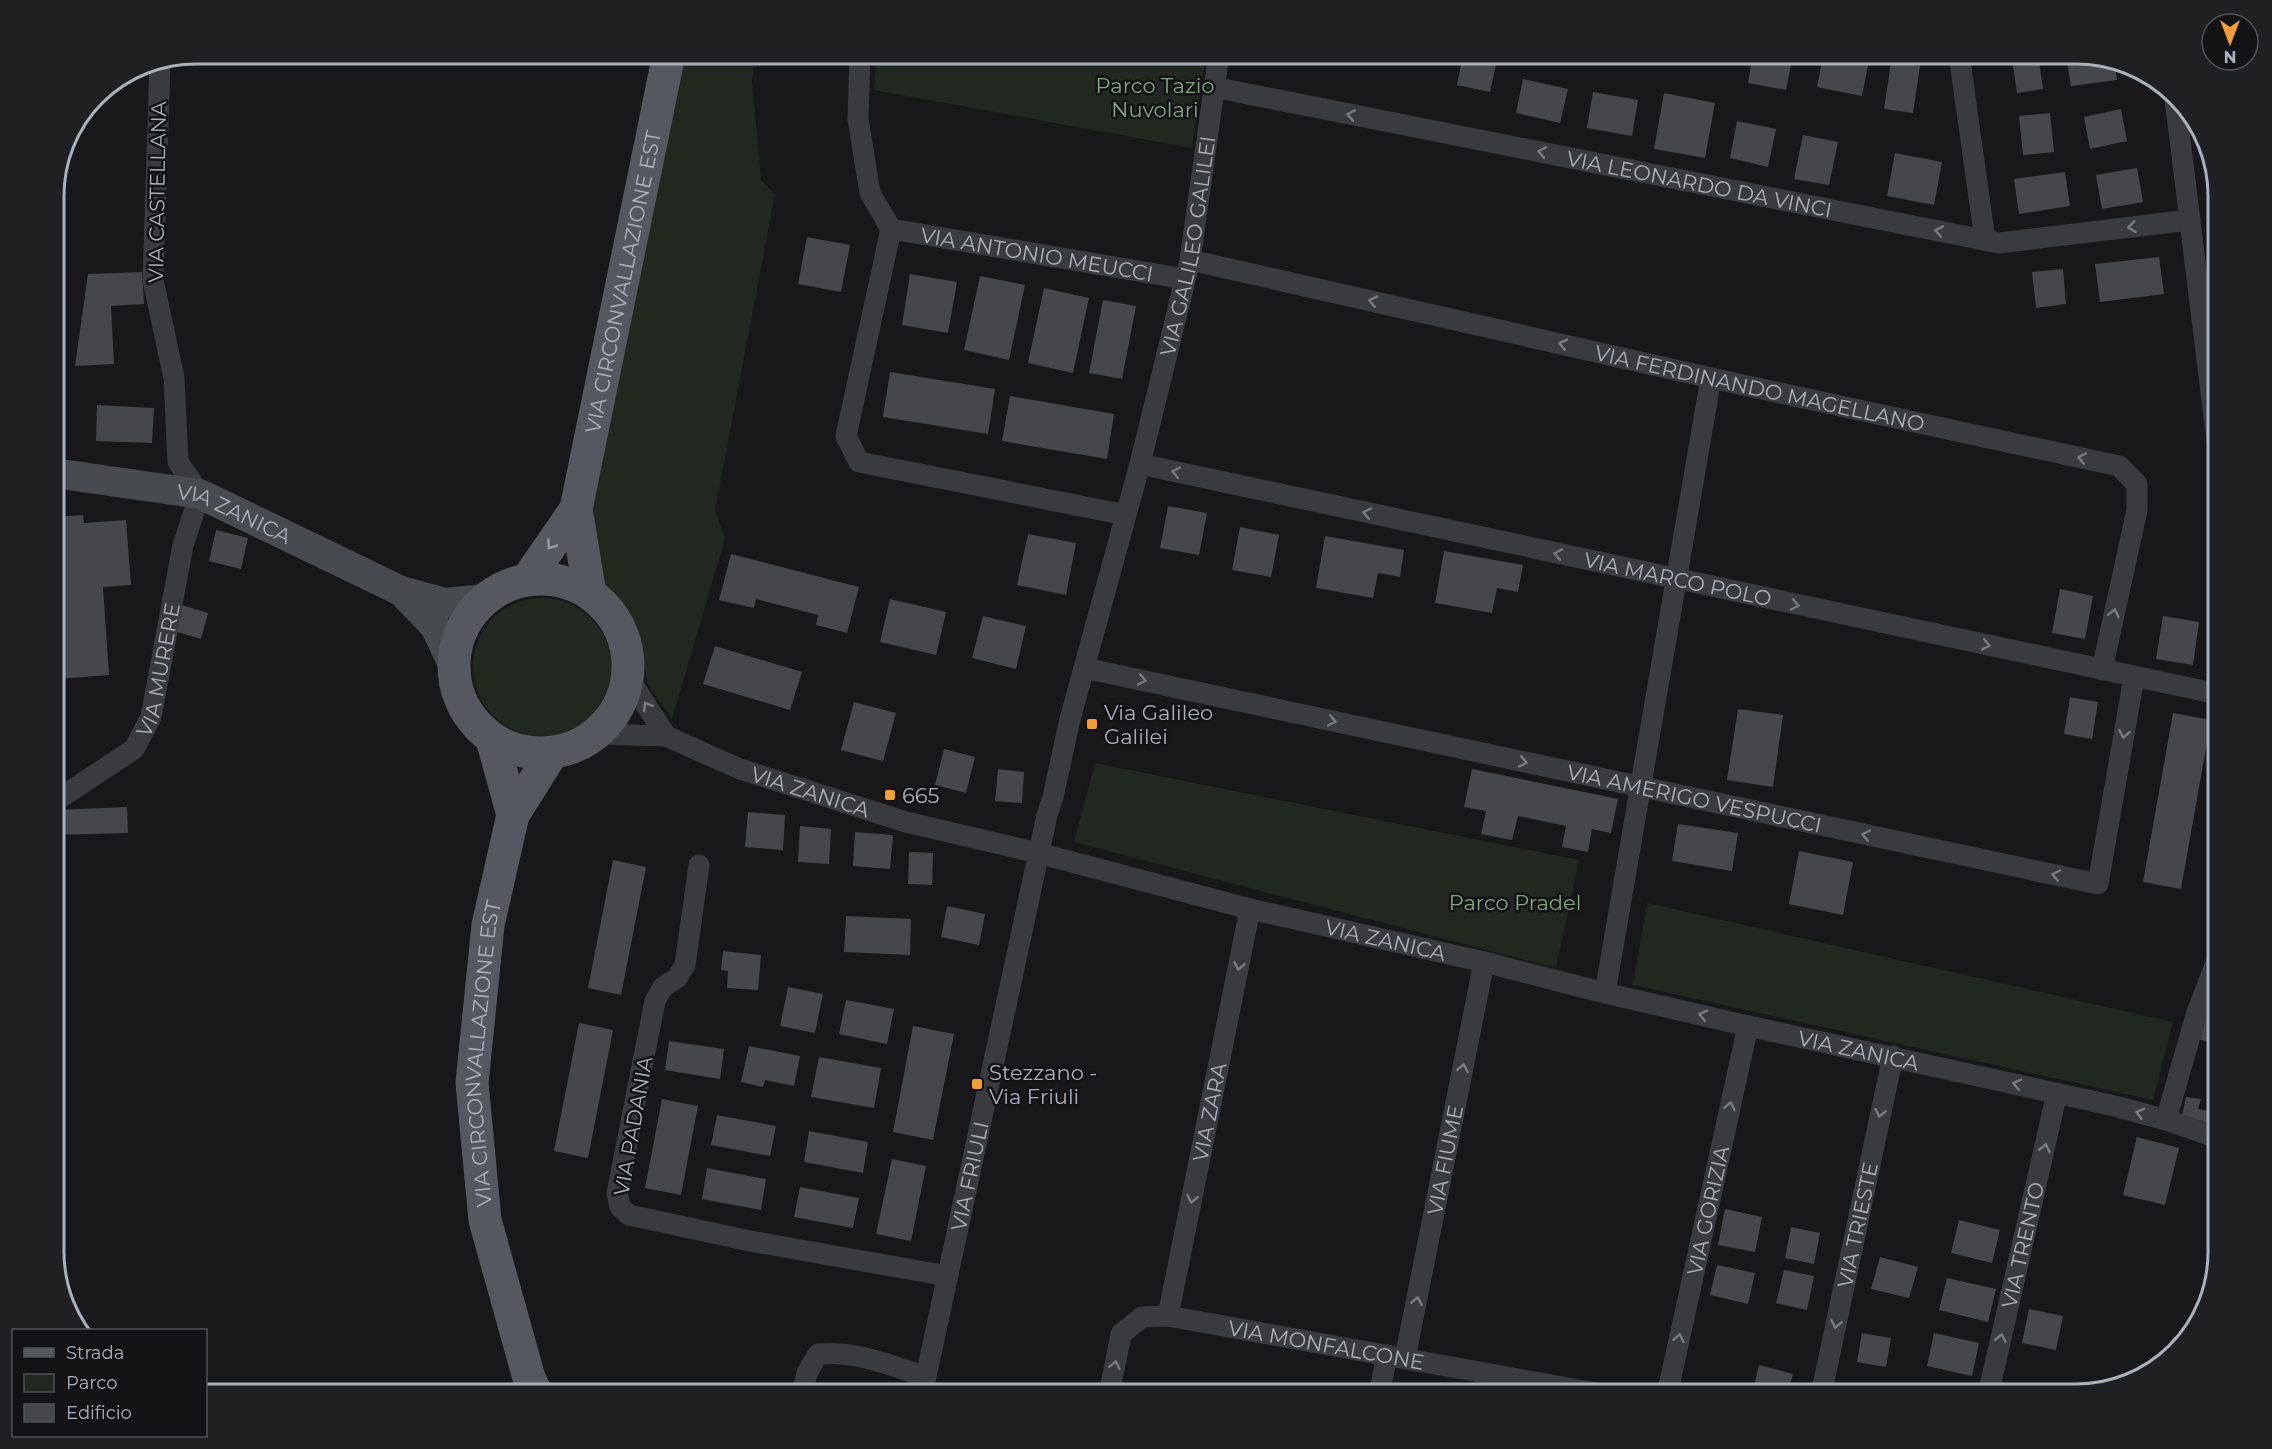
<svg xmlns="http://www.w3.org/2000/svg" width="2272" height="1449" font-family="Montserrat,sans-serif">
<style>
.green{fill:#202820}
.building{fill:#45474a}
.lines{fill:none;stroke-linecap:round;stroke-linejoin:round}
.street{stroke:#393b3f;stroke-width:21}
.secondary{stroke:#474a4f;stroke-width:30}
.primary{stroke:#55585e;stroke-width:33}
.oneway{stroke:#787c83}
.oneway2{stroke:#9a9fa8}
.poi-dot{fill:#f19e3a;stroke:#131315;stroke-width:2}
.labels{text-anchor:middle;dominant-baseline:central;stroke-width:5;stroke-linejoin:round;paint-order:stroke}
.park-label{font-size:21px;fill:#84a582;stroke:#131315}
.street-label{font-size:21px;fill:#abb1ba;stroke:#131315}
.poi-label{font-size:21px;fill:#abb1ba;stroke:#131315;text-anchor:start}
.rim{fill:none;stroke:#abb1ba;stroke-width:3}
</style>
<rect width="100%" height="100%" fill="#18181a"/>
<!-- green -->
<g class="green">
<path d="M684 54H755L752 80 761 180 775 194 715 510 725 539 672 719 648 685 637 626 604 585 586 508Z"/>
<path d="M877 54H1206L1192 148 874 90Z"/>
<circle cx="542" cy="667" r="69"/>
<path d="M1095 763 1579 860 1556 968 1074 842Z"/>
<path d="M1647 903 2173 1022 2153 1100 1633 985Z"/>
</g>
<!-- building -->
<g class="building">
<path d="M1463 54 1497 60 1490 92 1457 85Z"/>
<path d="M1753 54H1793L1786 90 1748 83Z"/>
<path d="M2038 55 2043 89 2017 93 2012 58Z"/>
<path d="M2078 55 2115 66 2117 80 2071 86 2066 57Z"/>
<path d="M1823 56 1868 65 1862 96 1817 87Z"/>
<path d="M1891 62 1920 66 1913 113 1884 109Z"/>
<path d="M1523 79 1568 89 1560 123 1516 113Z"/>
<path d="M1593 92 1638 100 1632 136 1587 128Z"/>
<path d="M1664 93 1715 103 1705 158 1654 149Z"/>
<path d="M2121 109 2127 141 2090 149 2084 117Z"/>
<path d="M2050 113 2054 152 2023 155 2019 116Z"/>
<path d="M1737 121 1776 129 1768 167 1730 158Z"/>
<path d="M1803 135 1838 142 1829 185 1794 179Z"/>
<path d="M1895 153 1942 162 1934 205 1887 196Z"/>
<path d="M2137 168 2143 202 2102 209 2096 175Z"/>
<path d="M2065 172 2070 206 2019 214 2014 179Z"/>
<path d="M807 237 850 245 841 292 798 284Z"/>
<path d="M2159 257 2164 294 2100 302 2095 264Z"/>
<path d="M2063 269 2066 304 2036 308 2032 272Z"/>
<path d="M142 272 144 304 111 306 114 364 75 366 88 274Z"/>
<path d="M910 274 957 282 948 333 902 325Z"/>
<path d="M980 276 1025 285 1009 360 964 350Z"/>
<path d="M1044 288 1089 298 1073 373 1028 363Z"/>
<path d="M1103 300 1136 306 1122 379 1089 373Z"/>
<path d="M890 372 995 389 988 434 883 417Z"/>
<path d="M1010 396 1114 414 1107 459 1002 441Z"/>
<path d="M97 405 154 408 152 443 96 441Z"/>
<path d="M1168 506 1207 513 1199 555 1160 548Z"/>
<path d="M83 515 84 523 126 520 131 585 103 587 109 675 57 679 60 729 54 730V517Z"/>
<path d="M1240 527 1279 535 1271 577 1232 570Z"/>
<path d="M216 530 248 538 241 569 209 561Z"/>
<path d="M1028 534 1076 543 1066 595 1017 585Z"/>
<path d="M1325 536 1404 550 1400 577 1378 573 1373 598 1316 588Z"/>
<path d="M1444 551 1523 565 1518 592 1497 588 1492 613 1435 603Z"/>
<path d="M731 554 859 587 847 633 816 625 818 615 756 599 754 608 719 600Z"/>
<path d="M2060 589 2093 596 2085 639 2052 633Z"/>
<path d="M890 599 946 612 936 655 880 642Z"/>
<path d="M182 605 208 613 201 639 174 631Z"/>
<path d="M983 616 1026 626 1016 669 972 658Z"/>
<path d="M2163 616 2199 622 2193 665 2156 659Z"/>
<path d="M715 646 802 672 790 710 703 684Z"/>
<path d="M2070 697 2098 702 2092 739 2064 734Z"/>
<path d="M854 702 896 713 883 761 841 750Z"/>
<path d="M1738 709 1783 715 1773 787 1727 780Z"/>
<path d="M2173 713 2211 720 2181 889 2143 882Z"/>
<path d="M944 749 975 757 966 793 935 785Z"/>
<path d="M998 769 1024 772 1022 803 995 801Z"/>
<path d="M1472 769 1618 799 1611 833 1592 829 1588 852 1562 847 1566 826 1518 816 1512 840 1481 834 1486 811 1464 807Z"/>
<path d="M127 807 128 833 54 835V810Z"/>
<path d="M748 812 785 815 783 850 745 847Z"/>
<path d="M1678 824 1738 833 1732 871 1672 861Z"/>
<path d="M800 826 831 829 829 864 798 862Z"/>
<path d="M855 832 893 835 890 869 853 866Z"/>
<path d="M1799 851 1853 862 1843 915 1789 904Z"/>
<path d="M909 852 933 853 932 885 908 884Z"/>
<path d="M613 860 646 867 621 995 588 988Z"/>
<path d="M947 906 985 914 979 945 941 937Z"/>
<path d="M846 916 911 919 910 955 844 952Z"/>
<path d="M723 951 761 955 758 990 727 988 728 971 721 970Z"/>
<path d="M788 987 823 994 815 1033 780 1026Z"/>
<path d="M2211 993 2218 994V1034L2216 1033 2212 1042 2200 1040Z"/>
<path d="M846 1000 894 1009 887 1044 839 1034Z"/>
<path d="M579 1023 613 1030 588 1158 554 1151Z"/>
<path d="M913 1026 954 1034 933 1140 893 1132Z"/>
<path d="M669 1041 724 1049 720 1079 665 1070Z"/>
<path d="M749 1046 800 1056 794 1086 765 1080 763 1087 741 1082Z"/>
<path d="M819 1057 881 1068 874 1108 811 1097Z"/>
<path d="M2186 1097 2201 1099 2198 1109 2218 1113V1126L2182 1115Z"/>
<path d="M662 1099 698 1106 681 1195 645 1188Z"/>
<path d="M717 1115 776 1126 770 1156 711 1145Z"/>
<path d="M809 1131 868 1142 863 1173 804 1162Z"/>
<path d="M2137 1137 2179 1148 2165 1205 2123 1195Z"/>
<path d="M892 1159 926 1166 911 1241 876 1234Z"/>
<path d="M707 1168 766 1179 761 1210 702 1199Z"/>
<path d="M800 1187 859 1198 853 1228 794 1217Z"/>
<path d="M1725 1209 1762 1217 1755 1252 1718 1245Z"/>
<path d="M1959 1220 2000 1230 1992 1263 1951 1253Z"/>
<path d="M1791 1227 1820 1233 1814 1264 1785 1258Z"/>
<path d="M1880 1257 1918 1267 1909 1298 1871 1289Z"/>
<path d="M1717 1265 1755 1273 1748 1304 1710 1295Z"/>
<path d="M1784 1270 1814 1276 1807 1310 1776 1303Z"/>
<path d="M1947 1278 1996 1289 1988 1322 1939 1310Z"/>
<path d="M2029 1309 2063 1316 2056 1350 2022 1343Z"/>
<path d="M1862 1333 1891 1338 1886 1367 1857 1362Z"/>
<path d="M1934 1333 1979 1343 1972 1376 1927 1366Z"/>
<path d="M1759 1365 1793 1374 1787 1395H1752Z"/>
<path d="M1850 1383 1886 1391 1885 1395H1847Z"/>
<path d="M1911 1388 1948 1394V1395H1910Z"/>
</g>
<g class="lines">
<!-- street -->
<g class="street">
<path d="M860 54 858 119 870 193 891 229 846 436 859 462 1126 515"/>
<path d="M1959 54 1985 240"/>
<path id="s1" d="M1213 87 1999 243 2190 220"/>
<path d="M2175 99 2218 449"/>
<path id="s2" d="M891 229 1185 279"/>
<path id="s3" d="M1190 260 1711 378 2119 466 2137 484V510L2102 670"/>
<path id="s4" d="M1140 464 2218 694"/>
<path id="s5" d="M1084 668 2098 884 2134 677"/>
<path d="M628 677 666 736"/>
<path id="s6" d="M597 734 666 736 740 769 906 822 1038 853 1250 909 1484 962 1605 993 1748 1026 2115 1106 2166 1120 2218 1138"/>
<path id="s7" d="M54 802 134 749 151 717 183 545 200 494 178 462 174 378 153 280 160 61"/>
<path d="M699 865 685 965 677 978 663 987 655 1001 617 1193 620 1207 629 1215 750 1241 948 1276"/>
<path d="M1605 993 1711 378"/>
<path d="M2166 1120 2197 1012 2218 958"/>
<path id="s8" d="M1168 1316 1250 909"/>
<path id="s9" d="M1405 1358 1484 962"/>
<path d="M802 1395 807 1373 818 1354C855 1350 892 1366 926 1377"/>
<path id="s10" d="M922 1395 1047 815 1053 797 1070 719 1140 464 1190 260 1219 54"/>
<path id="s11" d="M1109 1395 1121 1334 1142 1317 1168 1316 1607 1395"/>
<path d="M1379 1395 1387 1355"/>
<path id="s12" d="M1667 1395 1748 1026"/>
<path id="s13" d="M1821 1395 1893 1056"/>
<path id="s14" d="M1988 1395 2057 1093"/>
</g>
<!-- secondary -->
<g class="secondary">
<path id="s15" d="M54 473 200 494 401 591 445 603 485 599"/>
<path d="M401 591 435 626 453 664"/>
</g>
<!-- primary -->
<g class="primary">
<circle cx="541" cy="666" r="87"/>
<path d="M527 580 576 509"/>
<path id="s16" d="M590 594 576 509 669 54"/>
<path d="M492 739 513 815"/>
<path id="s17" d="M537 1395 529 1378 485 1220 472 1083 488 925 513 815 552 753"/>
</g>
</g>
<!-- one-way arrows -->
<defs><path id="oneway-chevron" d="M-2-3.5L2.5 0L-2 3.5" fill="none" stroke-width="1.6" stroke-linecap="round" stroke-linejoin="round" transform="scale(1.5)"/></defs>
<g class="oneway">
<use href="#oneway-chevron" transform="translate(1351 115) rotate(-169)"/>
<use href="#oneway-chevron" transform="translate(1542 152) rotate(-169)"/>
<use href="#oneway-chevron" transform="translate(2132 227) rotate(173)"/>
<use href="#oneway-chevron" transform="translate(1939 231) rotate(-169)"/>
<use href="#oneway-chevron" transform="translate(1373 301) rotate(-167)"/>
<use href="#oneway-chevron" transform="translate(1563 344) rotate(-167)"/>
<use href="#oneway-chevron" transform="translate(2082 458) rotate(-168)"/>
<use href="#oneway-chevron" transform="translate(1176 472) rotate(-168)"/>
<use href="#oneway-chevron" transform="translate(1367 513) rotate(-168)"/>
<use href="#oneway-chevron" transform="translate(1558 554) rotate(-168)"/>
<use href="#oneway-chevron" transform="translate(1795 605) rotate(12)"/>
<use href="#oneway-chevron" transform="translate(2114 613) rotate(-77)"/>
<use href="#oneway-chevron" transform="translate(1986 645) rotate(12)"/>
<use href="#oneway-chevron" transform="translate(1142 680) rotate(12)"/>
<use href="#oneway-chevron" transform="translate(647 706) rotate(-122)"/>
<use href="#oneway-chevron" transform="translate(1332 721) rotate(12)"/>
<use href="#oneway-chevron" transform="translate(2124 734) rotate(100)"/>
<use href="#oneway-chevron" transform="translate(1523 762) rotate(12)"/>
<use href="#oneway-chevron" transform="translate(1866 835) rotate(-168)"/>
<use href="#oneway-chevron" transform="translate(2056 875) rotate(-168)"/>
<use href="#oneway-chevron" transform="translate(1239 966) rotate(101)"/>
<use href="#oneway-chevron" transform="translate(1703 1015) rotate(-167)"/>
<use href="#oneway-chevron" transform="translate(1463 1068) rotate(-79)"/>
<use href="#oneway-chevron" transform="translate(2017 1084) rotate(-167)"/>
<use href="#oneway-chevron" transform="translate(1730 1106) rotate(-78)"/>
<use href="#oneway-chevron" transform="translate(1880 1113) rotate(102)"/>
<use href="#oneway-chevron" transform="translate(2140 1113) rotate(-165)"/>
<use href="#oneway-chevron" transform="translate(2045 1148) rotate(-77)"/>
<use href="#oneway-chevron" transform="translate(1192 1199) rotate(101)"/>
<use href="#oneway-chevron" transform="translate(1417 1301) rotate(-79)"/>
<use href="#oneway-chevron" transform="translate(1836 1324) rotate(102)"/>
<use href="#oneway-chevron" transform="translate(1679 1338) rotate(-78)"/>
<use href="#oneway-chevron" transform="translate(2001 1338) rotate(-77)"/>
<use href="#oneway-chevron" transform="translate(1115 1365) rotate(-78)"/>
</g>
<use class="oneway2" href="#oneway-chevron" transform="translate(551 545) rotate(125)"/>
<!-- markers -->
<g class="poi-dot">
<rect x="1086" y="718" width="12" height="12" rx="3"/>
<rect x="884" y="789" width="12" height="12" rx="3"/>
<rect x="971" y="1078" width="12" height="12" rx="3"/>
</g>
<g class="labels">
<!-- park labels -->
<g class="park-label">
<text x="1155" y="85">Parco Tazio<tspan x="1155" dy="24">Nuvolari</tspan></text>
<text x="1515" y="902">Parco Pradel</text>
</g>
<!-- street labels -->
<g class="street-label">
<text stroke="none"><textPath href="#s1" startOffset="496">VIA LEONARDO DA VINCI</textPath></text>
<text transform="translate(157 192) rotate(-89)">VIA CASTELLANA</text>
<text stroke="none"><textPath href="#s10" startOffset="1180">VIA GALILEO GALILEI</textPath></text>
<text stroke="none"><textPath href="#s2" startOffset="148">VIA ANTONIO MEUCCI</textPath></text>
<text stroke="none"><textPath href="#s16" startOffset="318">VIA CIRCONVALLAZIONE EST</textPath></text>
<text stroke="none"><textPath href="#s3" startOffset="584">VIA FERDINANDO MAGELLANO</textPath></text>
<text stroke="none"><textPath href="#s15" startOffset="186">VIA ZANICA</textPath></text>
<text stroke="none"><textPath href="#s4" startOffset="550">VIA MARCO POLO</textPath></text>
<text stroke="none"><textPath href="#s7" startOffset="180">VIA MURERE</textPath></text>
<text stroke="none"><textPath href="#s6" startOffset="224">VIA ZANICA</textPath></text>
<text stroke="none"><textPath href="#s5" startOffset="624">VIA AMERIGO VESPUCCI</textPath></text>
<text stroke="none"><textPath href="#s6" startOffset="818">VIA ZANICA</textPath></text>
<text stroke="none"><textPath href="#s6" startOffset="1304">VIA ZANICA</textPath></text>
<text stroke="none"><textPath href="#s17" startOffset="350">VIA CIRCONVALLAZIONE EST</textPath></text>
<text stroke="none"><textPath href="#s8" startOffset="208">VIA ZARA</textPath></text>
<text transform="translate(633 1126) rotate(-80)">VIA PADANIA</text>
<text stroke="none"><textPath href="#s9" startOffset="202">VIA FIUME</textPath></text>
<text stroke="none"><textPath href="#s10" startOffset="224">VIA FRIULI</textPath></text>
<text stroke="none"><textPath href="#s12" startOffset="189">VIA GORIZIA</textPath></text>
<text stroke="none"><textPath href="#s13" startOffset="174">VIA TRIESTE</textPath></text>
<text stroke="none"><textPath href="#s14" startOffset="154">VIA TRENTO</textPath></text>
<text stroke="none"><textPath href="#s11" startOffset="276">VIA MONFALCONE</textPath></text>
</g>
<!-- poi labels -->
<g class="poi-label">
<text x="1104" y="712">Via Galileo<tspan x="1104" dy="24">Galilei</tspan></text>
<text x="902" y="795">665</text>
<text x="989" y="1072">Stezzano -<tspan x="989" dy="24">Via Friuli</tspan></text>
</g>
</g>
<!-- crop -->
<path d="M0 0H2272V1449H0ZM196 64H2076A132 132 0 0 1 2208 196V1252A132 132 0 0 1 2076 1384H196A132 132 0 0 1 64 1252V196A132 132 0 0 1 196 64Z" fill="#1f2022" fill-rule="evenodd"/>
<path class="rim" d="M196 64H2076A132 132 0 0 1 2208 196V1252A132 132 0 0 1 2076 1384H196A132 132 0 0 1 64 1252V196A132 132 0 0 1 196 64Z"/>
<!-- legend -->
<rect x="12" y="1329" width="195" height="108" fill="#131315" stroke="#505257" stroke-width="1.5"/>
<rect x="24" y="1348" width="30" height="9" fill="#55585e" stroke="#505257" stroke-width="1.5"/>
<text x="66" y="1359" font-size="18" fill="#abb1ba">Strada</text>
<rect x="24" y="1374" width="30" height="18" fill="#202820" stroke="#505257" stroke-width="1.5"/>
<text x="66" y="1389" font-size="18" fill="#abb1ba">Parco</text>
<rect x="24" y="1404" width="30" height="18" fill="#45474a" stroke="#505257" stroke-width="1.5"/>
<text x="66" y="1419" font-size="18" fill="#abb1ba">Edificio</text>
<!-- north arrow -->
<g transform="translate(2230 42) rotate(180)"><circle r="28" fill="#131315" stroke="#505257" stroke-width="1.5"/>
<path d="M0-4.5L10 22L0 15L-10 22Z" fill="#f19e3a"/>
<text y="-9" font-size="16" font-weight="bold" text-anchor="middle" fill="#abb1ba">N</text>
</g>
</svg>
